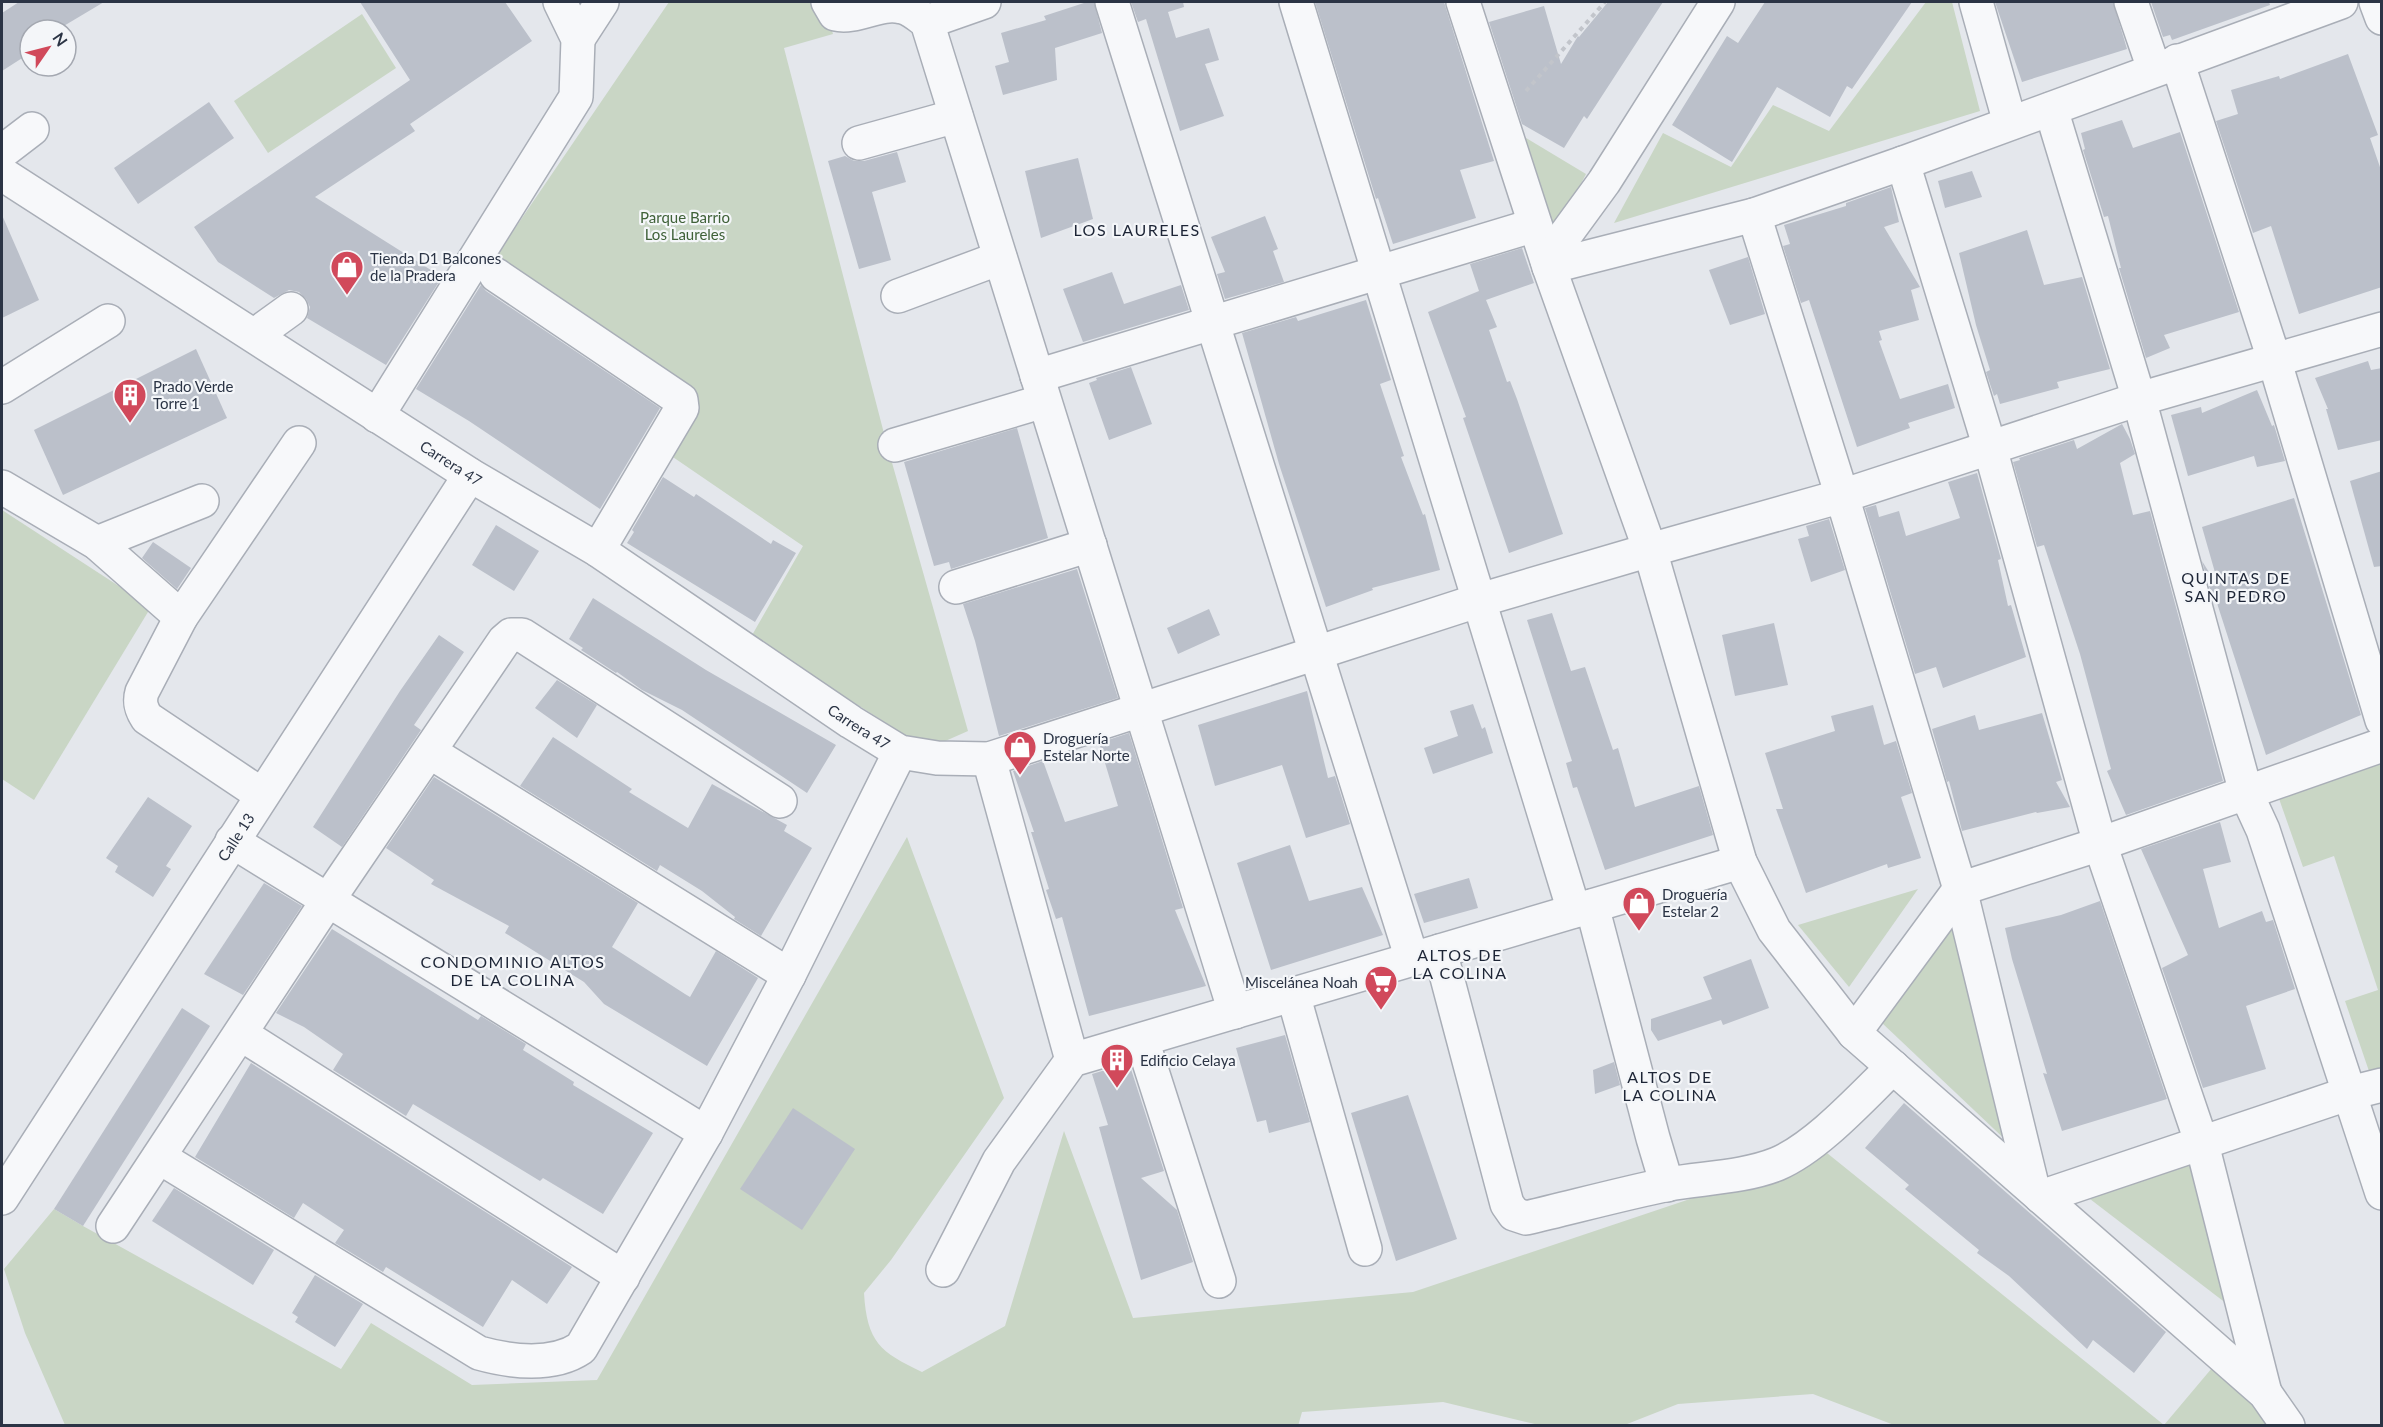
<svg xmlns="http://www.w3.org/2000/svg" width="2383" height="1427" font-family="Lato,sans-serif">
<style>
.green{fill:#c9d6c5}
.building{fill:#bbc0ca}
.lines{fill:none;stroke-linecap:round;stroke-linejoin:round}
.minor-casing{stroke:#a9aeb7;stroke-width:36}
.path{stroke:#c2c5cb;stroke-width:4;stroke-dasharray:4.5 4.5;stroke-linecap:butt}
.minor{stroke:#f7f8fa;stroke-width:33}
.labels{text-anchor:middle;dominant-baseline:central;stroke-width:4.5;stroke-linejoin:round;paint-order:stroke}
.park-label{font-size:15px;fill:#3f6138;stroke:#f4f6f9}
.poi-label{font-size:15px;fill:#2b3445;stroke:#f4f6f9;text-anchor:start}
.street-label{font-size:15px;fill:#2b3445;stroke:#f4f6f9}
.neighbourhood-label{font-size:16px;letter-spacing:1.5px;fill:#1d2536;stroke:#f4f6f9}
</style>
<rect width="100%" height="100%" fill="#e4e7ec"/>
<!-- green -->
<g class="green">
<path d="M669 2H823L833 34 784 48 887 445 968 731 934 746 905 735 751 637 803 546 667 453 692 403 490 265Z"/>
<path d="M1926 2H1952L1980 111 1614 223 1663 133 1731 167 1773 105 1829 131Z"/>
<path d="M362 14 396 68 268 153 234 101Z"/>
<path d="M1521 135 1586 174 1553 238Z"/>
<path d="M2 510 151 607 34 800 2 779Z"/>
<path d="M2381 758V1074L2371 1077 2345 1001 2378 990 2334 856 2303 867 2277 793Z"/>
<path d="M907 837 1004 1098 891 1260 864 1293C867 1342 880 1352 922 1372L1005 1326 1064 1131 1133 1318 1413 1292 1827 1153 2164 1425 2212 1368 2275 1425H1894L1813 1394 1678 1404 1622 1426 1539 1425 1443 1402 1302 1412 1298 1426 65 1425 25 1333 4 1269 54 1209 83 1226 341 1369 371 1323 472 1385 597 1380Z"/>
<path d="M1918 889 1849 987 1798 925Z"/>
<path d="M1955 913 2013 1147 1881 1022Z"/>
<path d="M2191 1162 2231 1307 2090 1199Z"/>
</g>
<!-- building -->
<g class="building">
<path d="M19 2H104L57 30H30V53L2 71V13Z"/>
<path d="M360 2H505L532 41 410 124 415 131 315 197 442 277 386 365 307 318 310 307 306 299 299 292 289 290 274 298 218 262 194 227 410 80Z"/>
<path d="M1087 2H1094L1102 33 1055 48 1057 80 1003 95 995 66 1009 62 1001 33 1046 20 1044 16Z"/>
<path d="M1131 2H1183L1184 7 1168 12 1176 38 1209 28 1219 60 1205 64 1224 116 1180 131 1146 19 1138 22Z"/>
<path d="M1315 2H1444L1494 161 1460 170 1476 218 1393 244 1378 198 1376 199Z"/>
<path d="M1608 2H1663L1587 119 1584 116 1564 148 1522 124 1489 22 1544 6 1561 64 1578 36 1579 37Z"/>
<path d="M1765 2H1912L1852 89 1847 86 1830 117 1777 87 1732 162 1672 125 1727 36 1738 43Z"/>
<path d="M1995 2H2113L2127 49 2022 82Z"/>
<path d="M2151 2H2269L2270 5 2172 40 2170 35 2163 37Z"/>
<path d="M2348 54 2378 135 2370 138 2382 173V287L2299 314 2271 226 2253 233 2216 121 2238 114 2231 90 2279 76 2280 79Z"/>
<path d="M209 102 234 138 138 204 114 168Z"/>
<path d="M2122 120 2133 148 2180 132 2239 312 2164 335 2170 348 2146 358 2119 268H2121L2108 216 2104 217 2083 150 2085 149 2081 133Z"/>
<path d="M897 152 906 182 872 192 891 260 859 269 828 161 845 156 854 161H864Z"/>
<path d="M1078 158 1093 219 1041 238 1025 171Z"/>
<path d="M1972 171 1982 197 1945 208 1938 181Z"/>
<path d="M1891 187 1899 222 1884 227 1920 287 1911 290 1919 320 1879 331 1882 340 1879 341 1900 399 1948 384 1955 408 1908 423 1910 428 1857 447 1809 300 1801 303 1783 246 1790 244 1784 225 1846 206V203Z"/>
<path d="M2 215 39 300 2 318Z"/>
<path d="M1265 216 1278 249 1273 251 1284 282 1225 299 1217 274 1225 272 1211 237Z"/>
<path d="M2027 230 2044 285 2082 277 2110 369 2057 382 2059 388 2000 404 1997 394 1994 396 1986 372 1990 370 1976 325 1959 253Z"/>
<path d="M1522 248 1534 283 1486 300 1497 327 1489 330 1507 382 1510 381 1517 399 1563 534 1509 553 1463 418 1466 417 1428 312 1479 291 1470 264Z"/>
<path d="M1748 257 1765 314 1730 325 1709 270Z"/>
<path d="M1112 272 1124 304 1181 285 1189 310 1083 342 1063 289Z"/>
<path d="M481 285 486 291 660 408 600 509 469 421 416 389Z"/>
<path d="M1366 300 1391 380 1380 384 1404 456 1401 457 1423 515 1425 514 1440 570 1372 588 1373 590 1326 607 1279 464 1242 333 1296 317 1298 321Z"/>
<path d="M196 349 227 418 63 495 34 430Z"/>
<path d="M2368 361 2371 370 2382 368V440L2338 450 2326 409H2328L2315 378Z"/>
<path d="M1131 367 1152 424 1109 440 1089 383 1097 380 1096 378Z"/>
<path d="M2257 390 2272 426 2274 425 2285 461 2257 467 2254 456 2188 476 2171 415 2201 407 2202 413Z"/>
<path d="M2122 424 2130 439 2135 454 2120 463 2133 515 2150 511 2223 781 2126 815 2107 771 2111 769 2080 654 2045 548 2044 545 2037 547 2013 462 2020 460 2019 458 2074 440 2077 449Z"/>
<path d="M1017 428 1048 538 951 569 949 562 934 566 904 462Z"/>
<path d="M2382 471V566L2374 567 2350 481Z"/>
<path d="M1977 473 2001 559 1998 560 2008 606 2011 605 2026 657 1943 688 1936 667 1915 674 1865 508 1876 505 1879 517 1899 511 1906 536 1960 518 1948 482Z"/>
<path d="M663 477 694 497 696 494 771 544 773 540 796 553 755 622 627 543 634 532 632 530Z"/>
<path d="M2294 498 2361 715 2266 755 2215 597H2212L2202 561 2212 577 2216 576 2202 527Z"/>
<path d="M1829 519 1845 570 1811 582 1798 539 1809 536 1806 526Z"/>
<path d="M496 525 539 551 514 591 472 565Z"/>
<path d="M153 542 191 568 177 589 142 558Z"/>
<path d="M1077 569 1118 698 999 736 975 641 963 604Z"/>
<path d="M593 598 706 670 836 745 807 793 682 710 642 690 617 672 616 673 581 650 583 648 569 639Z"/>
<path d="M1209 609 1220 635 1178 654 1167 628Z"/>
<path d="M1552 613 1571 671 1585 667 1613 750 1618 748 1635 807 1699 786 1713 835 1605 870 1577 787 1573 788 1566 763 1572 761 1527 620Z"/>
<path d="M1774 623 1788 685 1735 696 1722 635Z"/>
<path d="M439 635 464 652 414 725 421 730 342 847 313 827 400 691Z"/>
<path d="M557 680 597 705 577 738 535 708Z"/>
<path d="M1307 691 1328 778 1335 776 1350 824 1306 838 1282 765 1215 786 1198 725Z"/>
<path d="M1473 704 1482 729 1485 727 1493 753 1433 774 1424 748 1458 736 1450 711Z"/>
<path d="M1873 705 1884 745 1896 741 1912 793 1901 797 1921 858 1888 868 1887 864 1806 893 1776 809H1783L1765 753 1835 731 1831 716Z"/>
<path d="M2042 713 2062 780 2056 782 2070 807 2037 813 2036 812 1962 831 1949 781 1947 782 1932 729 1975 715 1979 730Z"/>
<path d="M1129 733 1183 908 1175 910 1206 986 1089 1016 1062 917 1056 919 1046 890 1049 889 1031 832H1034L1013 771 1043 761 1065 822 1118 806 1099 743Z"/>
<path d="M553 737 632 789 629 792 688 828 712 784 787 825 784 831 812 848 761 936 734 919 735 917 702 891 660 865 657 871 520 786Z"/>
<path d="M434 777 638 903 612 947 685 994 690 997 716 951 758 978 707 1066 604 1004 584 982 505 933 509 926 431 884 434 880 386 848Z"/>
<path d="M148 797 192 826 166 866 171 869 153 897 115 872 118 866 106 858Z"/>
<path d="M2220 822 2231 862 2203 869 2219 928 2262 911 2266 922 2273 920 2295 989 2246 1006 2266 1069 2203 1088 2162 968 2188 955 2141 849Z"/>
<path d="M1290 845 1309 901 1362 887 1383 935 1271 970 1237 863Z"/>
<path d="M1469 878 1478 908 1424 923 1414 894Z"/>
<path d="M264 883 302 906 243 995 204 974Z"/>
<path d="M2100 901 2167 1099 2062 1131 2043 1073 2047 1074 2012 959 2005 928 2061 915Z"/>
<path d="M332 929 478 1020 481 1016 526 1044 523 1050 574 1082 573 1085 653 1133 603 1214 543 1178 540 1181 413 1104 406 1116 333 1070 343 1054 304 1027 276 1013Z"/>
<path d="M1751 959 1769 1008 1723 1025 1721 1020 1658 1041 1651 1030V1019L1712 999 1703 977Z"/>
<path d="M182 1008 210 1026 83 1226 54 1209Z"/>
<path d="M1285 1035 1310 1122 1269 1133 1266 1120 1257 1122 1236 1048Z"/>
<path d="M1614 1062 1620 1085 1595 1094 1593 1070Z"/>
<path d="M251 1063 572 1267 547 1304 512 1280 483 1327 386 1267 383 1272 335 1243 344 1230 303 1203 294 1218 195 1157Z"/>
<path d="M1129 1063 1164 1171 1141 1178 1177 1210 1193 1262 1141 1280 1099 1127 1108 1125 1092 1074Z"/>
<path d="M1408 1095 1457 1239 1396 1261 1351 1113Z"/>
<path d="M1904 1103 2166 1332 2134 1373 2093 1340 2087 1349 2009 1276 1977 1253 1979 1250 1905 1189 1909 1185 1865 1148Z"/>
<path d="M793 1108 855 1149 802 1230 740 1189Z"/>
<path d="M174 1188 274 1250 253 1285 152 1221Z"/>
<path d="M315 1275 363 1304 335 1347 295 1322 298 1317 292 1313Z"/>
</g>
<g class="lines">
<!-- minor casing -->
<g class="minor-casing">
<g id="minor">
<path d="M828 2 835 14C858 19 879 1 902 7 911 9 920 17 927 22L1235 1012"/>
<path d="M1112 2 1412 959"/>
<path d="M1296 2 1574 911"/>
<path d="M1463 2 1549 267 1650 550 1740 862 1774 930 1854 1033 2265 1393 2288 1426"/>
<path d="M1976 2 2010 123"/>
<path d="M2131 2 2154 69"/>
<path d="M2376 2 2382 18"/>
<path d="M927 22 984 2"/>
<path d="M578 39 602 2"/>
<path d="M2177 61 2274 359 2382 720"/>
<path d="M2051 109 2139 399 2246 793 2263 830 2382 1193"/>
<path d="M859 143 956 116"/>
<path d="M2 152 32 129"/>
<path d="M1903 163 1990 448 2100 844 2202 1144 2265 1393"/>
<path id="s1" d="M2 174 470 475 598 550 851 722 900 752 937 758 989 759 1480 600 1650 550 1842 496 2139 399 2382 329"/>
<path d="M1754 215 1842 496 1960 889 2033 1189"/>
<path d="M1547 260 1604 182 1718 2"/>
<path d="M1549 267 1754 215 1903 163 2341 2"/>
<path d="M496 275 681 400 682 408 598 550"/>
<path d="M898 296 1000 258"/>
<path d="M255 335 291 309"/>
<path d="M1037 376 1535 225"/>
<path d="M2 387 108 321"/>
<path d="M377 416 576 97 578 39 560 2"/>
<path d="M895 445 1044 401"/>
<path d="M2 487 97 543 181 617"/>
<path d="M97 543 202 501"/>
<path d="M956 587 1090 545"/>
<path d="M430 752 789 975"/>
<path d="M989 759 1072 1060"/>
<path d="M262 795 147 718C141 709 139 702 142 692L181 617 299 443"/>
<path d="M232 841 706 1133"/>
<path d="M1592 906 1653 1138 1667 1185"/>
<path d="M1440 951 1507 1204 1514 1214 1526 1218C1573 1207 1621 1194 1669 1184 1703 1178 1745 1177 1777 1164 1817 1147 1861 1098 1893 1067"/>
<path d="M1293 994 1365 1249"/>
<path d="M1854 1033 1960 889 2100 844 2382 745"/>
<path d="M241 1034 623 1277"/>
<path d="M1142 1040 1219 1281"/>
<path d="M159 1157 479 1353C511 1362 553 1367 581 1348L706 1133 789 975 900 752"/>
<path d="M2041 1197 2350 1093 2382 1085"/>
<path id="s2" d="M2 1198 470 475"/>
<path d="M113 1226 328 900 504 641 511 635H522L780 801"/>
<path d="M943 1270 999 1161 1072 1060 1740 862"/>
</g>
</g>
<!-- path -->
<path class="path" d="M1526 91 1605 2"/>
<!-- minor -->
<use href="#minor" class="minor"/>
</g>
<!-- icons -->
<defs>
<g id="shop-pin" transform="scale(1.725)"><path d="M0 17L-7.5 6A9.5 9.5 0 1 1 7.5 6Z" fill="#d1495b" stroke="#f4f6f9"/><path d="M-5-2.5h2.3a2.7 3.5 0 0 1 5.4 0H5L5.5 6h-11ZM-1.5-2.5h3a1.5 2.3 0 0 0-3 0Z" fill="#fff"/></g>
<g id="building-pin" transform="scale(1.725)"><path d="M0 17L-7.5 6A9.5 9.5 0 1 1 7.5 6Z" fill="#d1495b" stroke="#f4f6f9"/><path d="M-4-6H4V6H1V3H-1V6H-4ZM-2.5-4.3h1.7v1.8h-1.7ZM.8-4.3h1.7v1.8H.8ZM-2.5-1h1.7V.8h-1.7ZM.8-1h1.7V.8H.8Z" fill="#fff"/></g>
<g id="supermarket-pin" transform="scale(1.725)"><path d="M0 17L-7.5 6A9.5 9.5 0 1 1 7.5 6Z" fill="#d1495b" stroke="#f4f6f9"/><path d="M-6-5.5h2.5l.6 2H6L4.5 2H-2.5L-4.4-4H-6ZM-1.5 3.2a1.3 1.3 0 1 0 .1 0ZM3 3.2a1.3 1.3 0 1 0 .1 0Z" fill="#fff"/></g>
</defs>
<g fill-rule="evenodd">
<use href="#shop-pin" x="347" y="267"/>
<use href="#building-pin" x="130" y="395"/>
<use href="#shop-pin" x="1020" y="747"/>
<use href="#shop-pin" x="1639" y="903"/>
<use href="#supermarket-pin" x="1381" y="982"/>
<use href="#building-pin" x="1117" y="1060"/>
</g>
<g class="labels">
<!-- park labels -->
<g class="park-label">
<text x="685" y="217">Parque Barrio<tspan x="685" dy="17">Los Laureles</tspan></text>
</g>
<!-- poi labels -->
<g class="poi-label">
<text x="370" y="258">Tienda D1 Balcones<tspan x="370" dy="17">de la Pradera</tspan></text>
<text x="153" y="386">Prado Verde<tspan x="153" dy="17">Torre 1</tspan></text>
<text x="1043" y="738">Droguería<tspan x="1043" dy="17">Estelar Norte</tspan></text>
<text x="1662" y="894">Droguería<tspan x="1662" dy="17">Estelar 2</tspan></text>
<text x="1358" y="982" text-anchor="end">Miscelánea Noah</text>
<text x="1140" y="1060">Edificio Celaya</text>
</g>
<!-- street labels -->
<g class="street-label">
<text stroke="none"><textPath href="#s1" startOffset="534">Carrera 47</textPath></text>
<text stroke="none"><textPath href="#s1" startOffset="1020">Carrera 47</textPath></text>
<text stroke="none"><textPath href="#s2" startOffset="430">Calle 13</textPath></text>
</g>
<!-- neighbourhood labels -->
<g class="neighbourhood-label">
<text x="1137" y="229">LOS LAURELES</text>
<text x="2236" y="577">QUINTAS DE<tspan x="2236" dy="18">SAN PEDRO</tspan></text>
<text x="1460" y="954">ALTOS DE<tspan x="1460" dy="18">LA COLINA</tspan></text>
<text x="513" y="961">CONDOMINIO ALTOS<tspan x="513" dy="18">DE LA COLINA</tspan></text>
<text x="1670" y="1076">ALTOS DE<tspan x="1670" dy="18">LA COLINA</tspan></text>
</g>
</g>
<!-- border -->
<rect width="2383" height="1427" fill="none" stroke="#2b3445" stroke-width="6"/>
<!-- north arrow -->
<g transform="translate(48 48) rotate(55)"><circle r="28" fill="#f4f6f9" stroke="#a4a8b1" stroke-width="1.5"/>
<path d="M0-4.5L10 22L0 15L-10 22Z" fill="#d1495b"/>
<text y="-9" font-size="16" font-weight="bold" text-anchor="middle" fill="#2b3445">N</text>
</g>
</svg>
